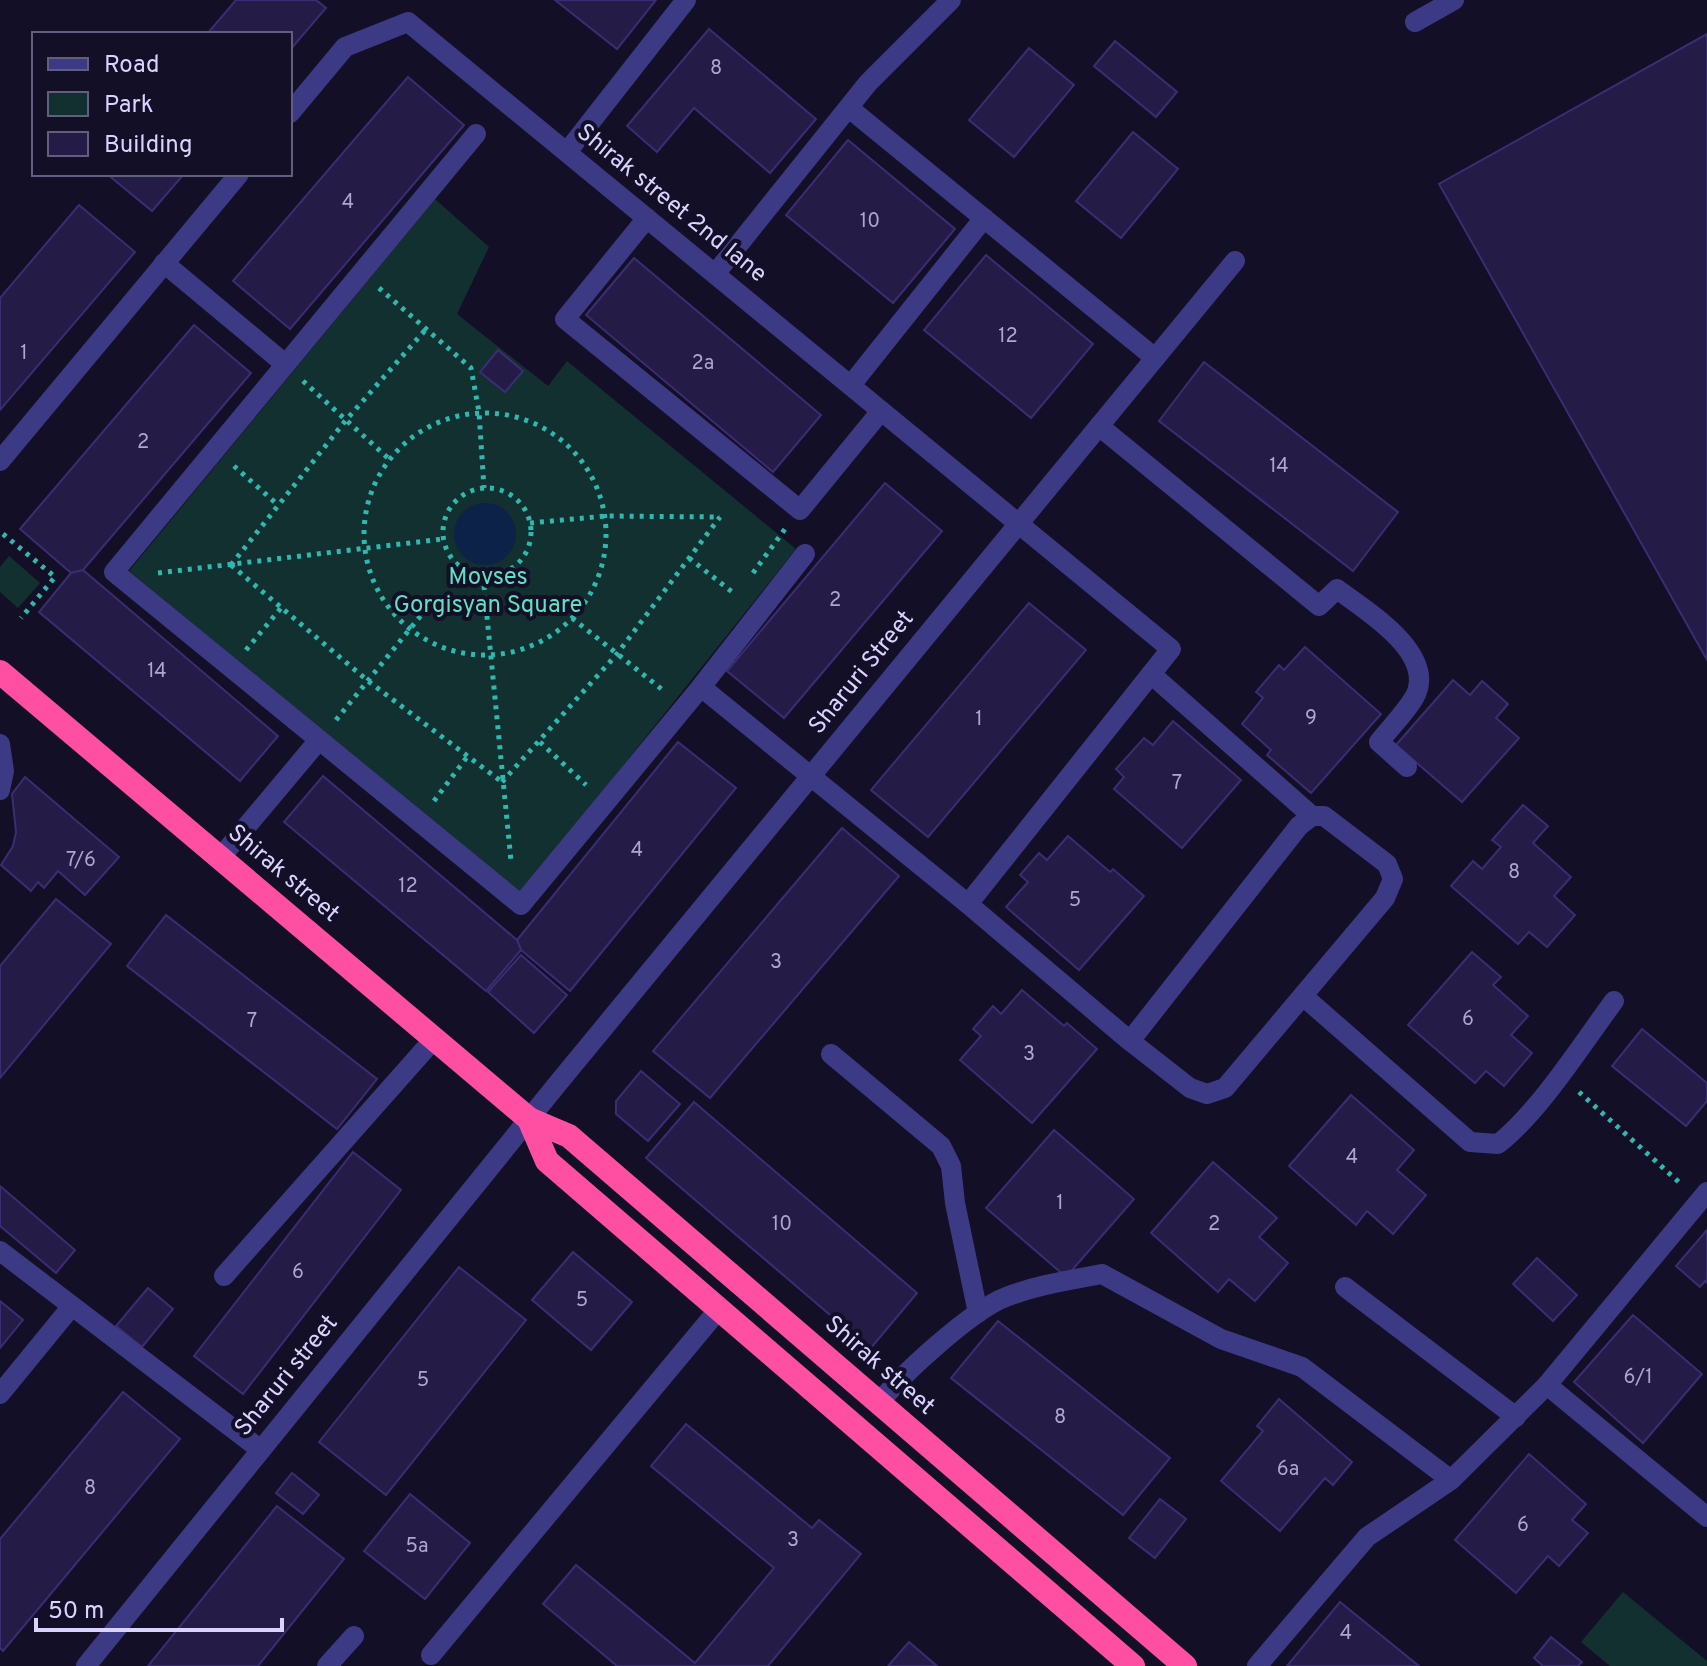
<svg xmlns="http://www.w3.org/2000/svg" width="1707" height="1666" font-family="Overpass,sans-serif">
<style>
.green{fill:#12302f}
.water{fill:#0c2248}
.building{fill:#241b47;stroke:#3b2d73;stroke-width:2}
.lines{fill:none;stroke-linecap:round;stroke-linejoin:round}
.path{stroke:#2fb8b0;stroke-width:5;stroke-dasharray:4 6;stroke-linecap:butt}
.minor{stroke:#3d3a85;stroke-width:20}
.highway{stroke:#ff4fa3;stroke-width:24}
.labels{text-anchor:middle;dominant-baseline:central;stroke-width:8;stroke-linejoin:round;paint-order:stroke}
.number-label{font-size:20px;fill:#aca6d1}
.street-label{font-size:24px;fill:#d9d4ff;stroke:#130f26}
.park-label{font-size:24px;fill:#5fe0c0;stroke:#130f26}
</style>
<rect width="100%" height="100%" fill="#130f26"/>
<!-- green -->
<g class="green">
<path d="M435 199 489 247 457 314 548 386 567 361 796 549 519 896 129 571Z"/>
<path d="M9 556 40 583 18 608 0 592V567Z"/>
<path d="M1623 1592 1707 1661V1666H1610L1581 1642Z"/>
</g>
<!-- water -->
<circle class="water" cx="485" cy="534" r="31"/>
<!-- building -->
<g class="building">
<path d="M236 0H316L326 8 290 50V34H207Z"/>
<path d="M555 0H656L617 49Z"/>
<path d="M709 29 816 119 770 173 694 108 657 152 627 126Z"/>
<path d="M1707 34V660L1439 184Z"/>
<path d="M1115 41 1177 92 1156 117 1094 66Z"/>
<path d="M1029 48 1074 85 1014 157 969 120Z"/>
<path d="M408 77 464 125 290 329 233 281Z"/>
<path d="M1133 132 1178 169 1121 238 1076 201Z"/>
<path d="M848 140 955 229 893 303 786 215Z"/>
<path d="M107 174H184L152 211Z"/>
<path d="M79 205 135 252 0 410V298Z"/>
<path d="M986 255 1093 344 1031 418 924 330Z"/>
<path d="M634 258 821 415 773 472 586 315Z"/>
<path d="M194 325 251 373 83 570 71 573 20 529Z"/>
<path d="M498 350 523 371 505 392 480 372Z"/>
<path d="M1204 362 1398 512 1353 571 1159 421Z"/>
<path d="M885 483 942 531 784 718 727 671Z"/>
<path d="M83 570 278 736 240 781 39 612 71 573Z"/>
<path d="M1029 603 1086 650 928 837 871 790Z"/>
<path d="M1305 647 1381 714 1311 793 1267 755 1271 750 1242 724 1263 698 1256 692 1279 665 1284 670Z"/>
<path d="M1453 680 1470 695 1482 681 1508 704 1496 718 1519 738 1462 802 1396 745Z"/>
<path d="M1173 721 1241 780 1182 848 1114 789 1124 777 1116 769 1144 738 1153 745Z"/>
<path d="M678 742 736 788 570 991 521 950 517 940Z"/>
<path d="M323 776 517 940 521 950 486 991 284 822Z"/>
<path d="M25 777 119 857 85 895 58 871 44 888 38 882 31 891 1 865 13 846 16 832 12 794Z"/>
<path d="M1523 805 1548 826 1533 843 1571 877 1554 896 1575 915 1547 947 1529 932 1518 944 1451 886 1473 861 1482 869 1501 847 1492 840Z"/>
<path d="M842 828 899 876 710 1098 653 1051Z"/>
<path d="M1068 836 1110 872 1113 869 1144 896 1079 970 1006 907 1028 882 1020 875 1039 853 1047 860Z"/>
<path d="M56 899 111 944 0 1078V966Z"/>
<path d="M166 915 377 1079 337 1129 127 966Z"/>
<path d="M1472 952 1501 977 1493 985 1528 1016 1511 1035 1532 1053 1504 1086 1486 1071 1475 1083 1408 1025Z"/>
<path d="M521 955 567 995 534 1033 488 992Z"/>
<path d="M1022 990 1064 1026 1067 1023 1097 1049 1032 1123 960 1060 981 1036 973 1029 993 1006 1001 1014Z"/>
<path d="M1642 1029 1707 1083V1101L1686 1126 1612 1066Z"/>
<path d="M641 1071 680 1104 648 1141 616 1114V1101Z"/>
<path d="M1351 1095 1414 1150 1397 1170 1426 1195 1393 1234 1367 1211 1356 1225 1289 1166Z"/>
<path d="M694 1102 917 1293 870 1349 646 1158Z"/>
<path d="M1054 1130 1134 1199 1066 1277 986 1208Z"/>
<path d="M353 1152 401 1190 243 1394 194 1356Z"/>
<path d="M1213 1162 1277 1218 1259 1237 1288 1263 1255 1301 1229 1279 1218 1292 1151 1233Z"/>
<path d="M0 1186 75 1250 56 1273 0 1226Z"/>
<path d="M1707 1230V1283L1705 1281 1700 1287 1676 1266Z"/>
<path d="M573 1252 632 1302 591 1350 532 1300Z"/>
<path d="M1537 1258 1577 1295 1553 1321 1513 1284Z"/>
<path d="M459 1267 526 1320 386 1495 319 1442Z"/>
<path d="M148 1288 173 1309 142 1347 116 1326Z"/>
<path d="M0 1301 23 1320 0 1348Z"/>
<path d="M1633 1315 1702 1374 1643 1443 1574 1382Z"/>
<path d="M998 1321 1170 1458 1123 1515 951 1378Z"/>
<path d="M123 1392 180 1439 3 1651 0 1648V1539Z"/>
<path d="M1279 1399 1352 1462 1333 1485 1325 1478 1280 1531 1221 1481 1263 1431 1257 1426Z"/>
<path d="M686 1424 812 1528 819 1520 861 1554 768 1666H617L543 1604 576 1565 695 1663 774 1568 651 1466Z"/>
<path d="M1529 1454 1586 1504 1572 1520 1588 1533 1559 1566 1548 1556 1516 1593 1455 1540Z"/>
<path d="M292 1473 319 1495 303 1514 276 1493Z"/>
<path d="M410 1494 470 1543 425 1599 364 1551Z"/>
<path d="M1160 1499 1186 1519 1155 1558 1129 1538Z"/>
<path d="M277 1506 344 1559 258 1666H148Z"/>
<path d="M1340 1602 1419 1666H1287Z"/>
<path d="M1551 1637 1582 1662 1578 1666H1543L1534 1658Z"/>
<path d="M909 1642 937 1666H888Z"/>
</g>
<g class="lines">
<!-- path -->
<g class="path">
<path d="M379 288 471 368 479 412 484 488"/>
<path d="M303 381 389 459"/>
<circle cx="485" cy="534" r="121"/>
<path d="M234 466 278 505"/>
<circle cx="487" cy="532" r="44"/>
<path d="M530 523 606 516 720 517"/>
<path d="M3 534 55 577 21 618"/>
<path d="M689 558 736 595"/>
<path d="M231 565 368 681 502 782"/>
<path d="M231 565 346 420 427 328"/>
<path d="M158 573 443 539"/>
<path d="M753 573 785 529"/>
<path d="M483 576 511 861"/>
<path d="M572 618 664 691"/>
<path d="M246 650 281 608"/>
<path d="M336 720 431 603"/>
<path d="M540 742 586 785"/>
<path d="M502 782 617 654 720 517"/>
<path d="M434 801 467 757"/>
<path d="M1579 1092 1681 1184"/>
</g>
<!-- minor -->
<g class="minor">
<path d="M1415 22 1454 0"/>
<path d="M849 108 1155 358"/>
<path d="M290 113 345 47 408 22 1171 649 968 904"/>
<path d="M476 134 114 572 521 905 701 687 805 554"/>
<path d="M567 152 686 0"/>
<path d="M647 218 565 319 800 510 881 411"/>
<path d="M164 263 285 364"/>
<path d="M715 274 868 83 951 0"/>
<path d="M851 385 984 218"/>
<path d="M1099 426 1319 606 1337 589C1365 610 1439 654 1414 698 1405 713 1390 728 1379 742L1407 767"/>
<path d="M0 461 239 174"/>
<path d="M1151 674 1312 816"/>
<path d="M701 687 968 904 1130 1041 1299 826 1312 816H1324L1387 864 1393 879 1385 898 1225 1088 1207 1094 1190 1088 1130 1041"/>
<path d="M0 744 4 771 0 790"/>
<path d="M220 858 319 740"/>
<path d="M1303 996 1470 1142 1498 1144C1540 1111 1582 1044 1614 1001"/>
<path d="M831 1054 941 1146 951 1166 955 1203 978 1313"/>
<path d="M0 1251 261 1450"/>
<path d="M224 1276 434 1039"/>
<path d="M1345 1287 1516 1417"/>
<path d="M1547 1385 1707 1517"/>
<path d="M0 1394 72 1306"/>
<path d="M879 1403C903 1373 972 1310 1006 1297 1037 1285 1071 1280 1102 1274L1221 1339 1302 1367 1451 1480"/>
<path d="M431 1655 719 1309"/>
<path d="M86 1666 559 1082 1235 261"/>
<path d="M327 1666 354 1636"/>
<path d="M1257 1666 1367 1537 1451 1480 1547 1385 1707 1192"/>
</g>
<!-- highway -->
<g class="highway">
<path d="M0 672 529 1119 569 1136 1185 1666"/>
<path d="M529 1119 547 1161 1133 1666"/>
</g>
</g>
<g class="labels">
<!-- number labels -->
<g class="number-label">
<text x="716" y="69">8</text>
<text x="348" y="203">4</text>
<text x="870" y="222">10</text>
<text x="1008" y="337">12</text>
<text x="24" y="354">1</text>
<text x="703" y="364">2a</text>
<text x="143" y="443">2</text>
<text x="1279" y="467">14</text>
<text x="835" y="601">2</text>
<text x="157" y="672">14</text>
<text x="1311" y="719">9</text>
<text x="979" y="720">1</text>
<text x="1177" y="784">7</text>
<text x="637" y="851">4</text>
<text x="81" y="861">7/6</text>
<text x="1514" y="873">8</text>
<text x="408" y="887">12</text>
<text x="1075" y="901">5</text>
<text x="776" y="963">3</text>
<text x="1468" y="1020">6</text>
<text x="252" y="1022">7</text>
<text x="1029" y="1055">3</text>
<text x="1352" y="1158">4</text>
<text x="1060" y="1204">1</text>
<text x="782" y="1225">10</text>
<text x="1214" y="1225">2</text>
<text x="298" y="1273">6</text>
<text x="582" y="1301">5</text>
<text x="1638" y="1378">6/1</text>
<text x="423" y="1381">5</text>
<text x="1060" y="1418">8</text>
<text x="1288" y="1470">6a</text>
<text x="90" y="1489">8</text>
<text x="1523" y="1526">6</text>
<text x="793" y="1541">3</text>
<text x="417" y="1547">5a</text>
<text x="1346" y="1634">4</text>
</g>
<!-- street labels -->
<g class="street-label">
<text transform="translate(671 204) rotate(39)">Shirak street 2nd lane</text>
<text transform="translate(862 673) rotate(-51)">Sharuri Street</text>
<text transform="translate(283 874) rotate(40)">Shirak street</text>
<text transform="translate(879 1366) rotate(41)">Shirak street</text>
<text transform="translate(287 1376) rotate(-51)">Sharuri street</text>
</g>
<!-- park labels -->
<g class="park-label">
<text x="488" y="578">Movses<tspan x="488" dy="28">Gorgisyan Square</tspan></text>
</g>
</g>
<!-- legend -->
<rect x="32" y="32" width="260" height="144" fill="#130f26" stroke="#625e7d" stroke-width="2"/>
<rect x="48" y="58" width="40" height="12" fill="#3d3a85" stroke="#625e7d" stroke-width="2"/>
<text x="104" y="72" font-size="24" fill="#d9d4ff">Road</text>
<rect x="48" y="92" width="40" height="24" fill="#12302f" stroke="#625e7d" stroke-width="2"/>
<text x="104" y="112" font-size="24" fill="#d9d4ff">Park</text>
<rect x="48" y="132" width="40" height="24" fill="#241b47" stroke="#625e7d" stroke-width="2"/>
<text x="104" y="152" font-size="24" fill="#d9d4ff">Building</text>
<!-- scale -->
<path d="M36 1618v12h246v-12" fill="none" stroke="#d9d4ff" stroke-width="4"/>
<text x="48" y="1618" font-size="24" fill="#d9d4ff" stroke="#130f26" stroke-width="6" paint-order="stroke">50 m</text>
</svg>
